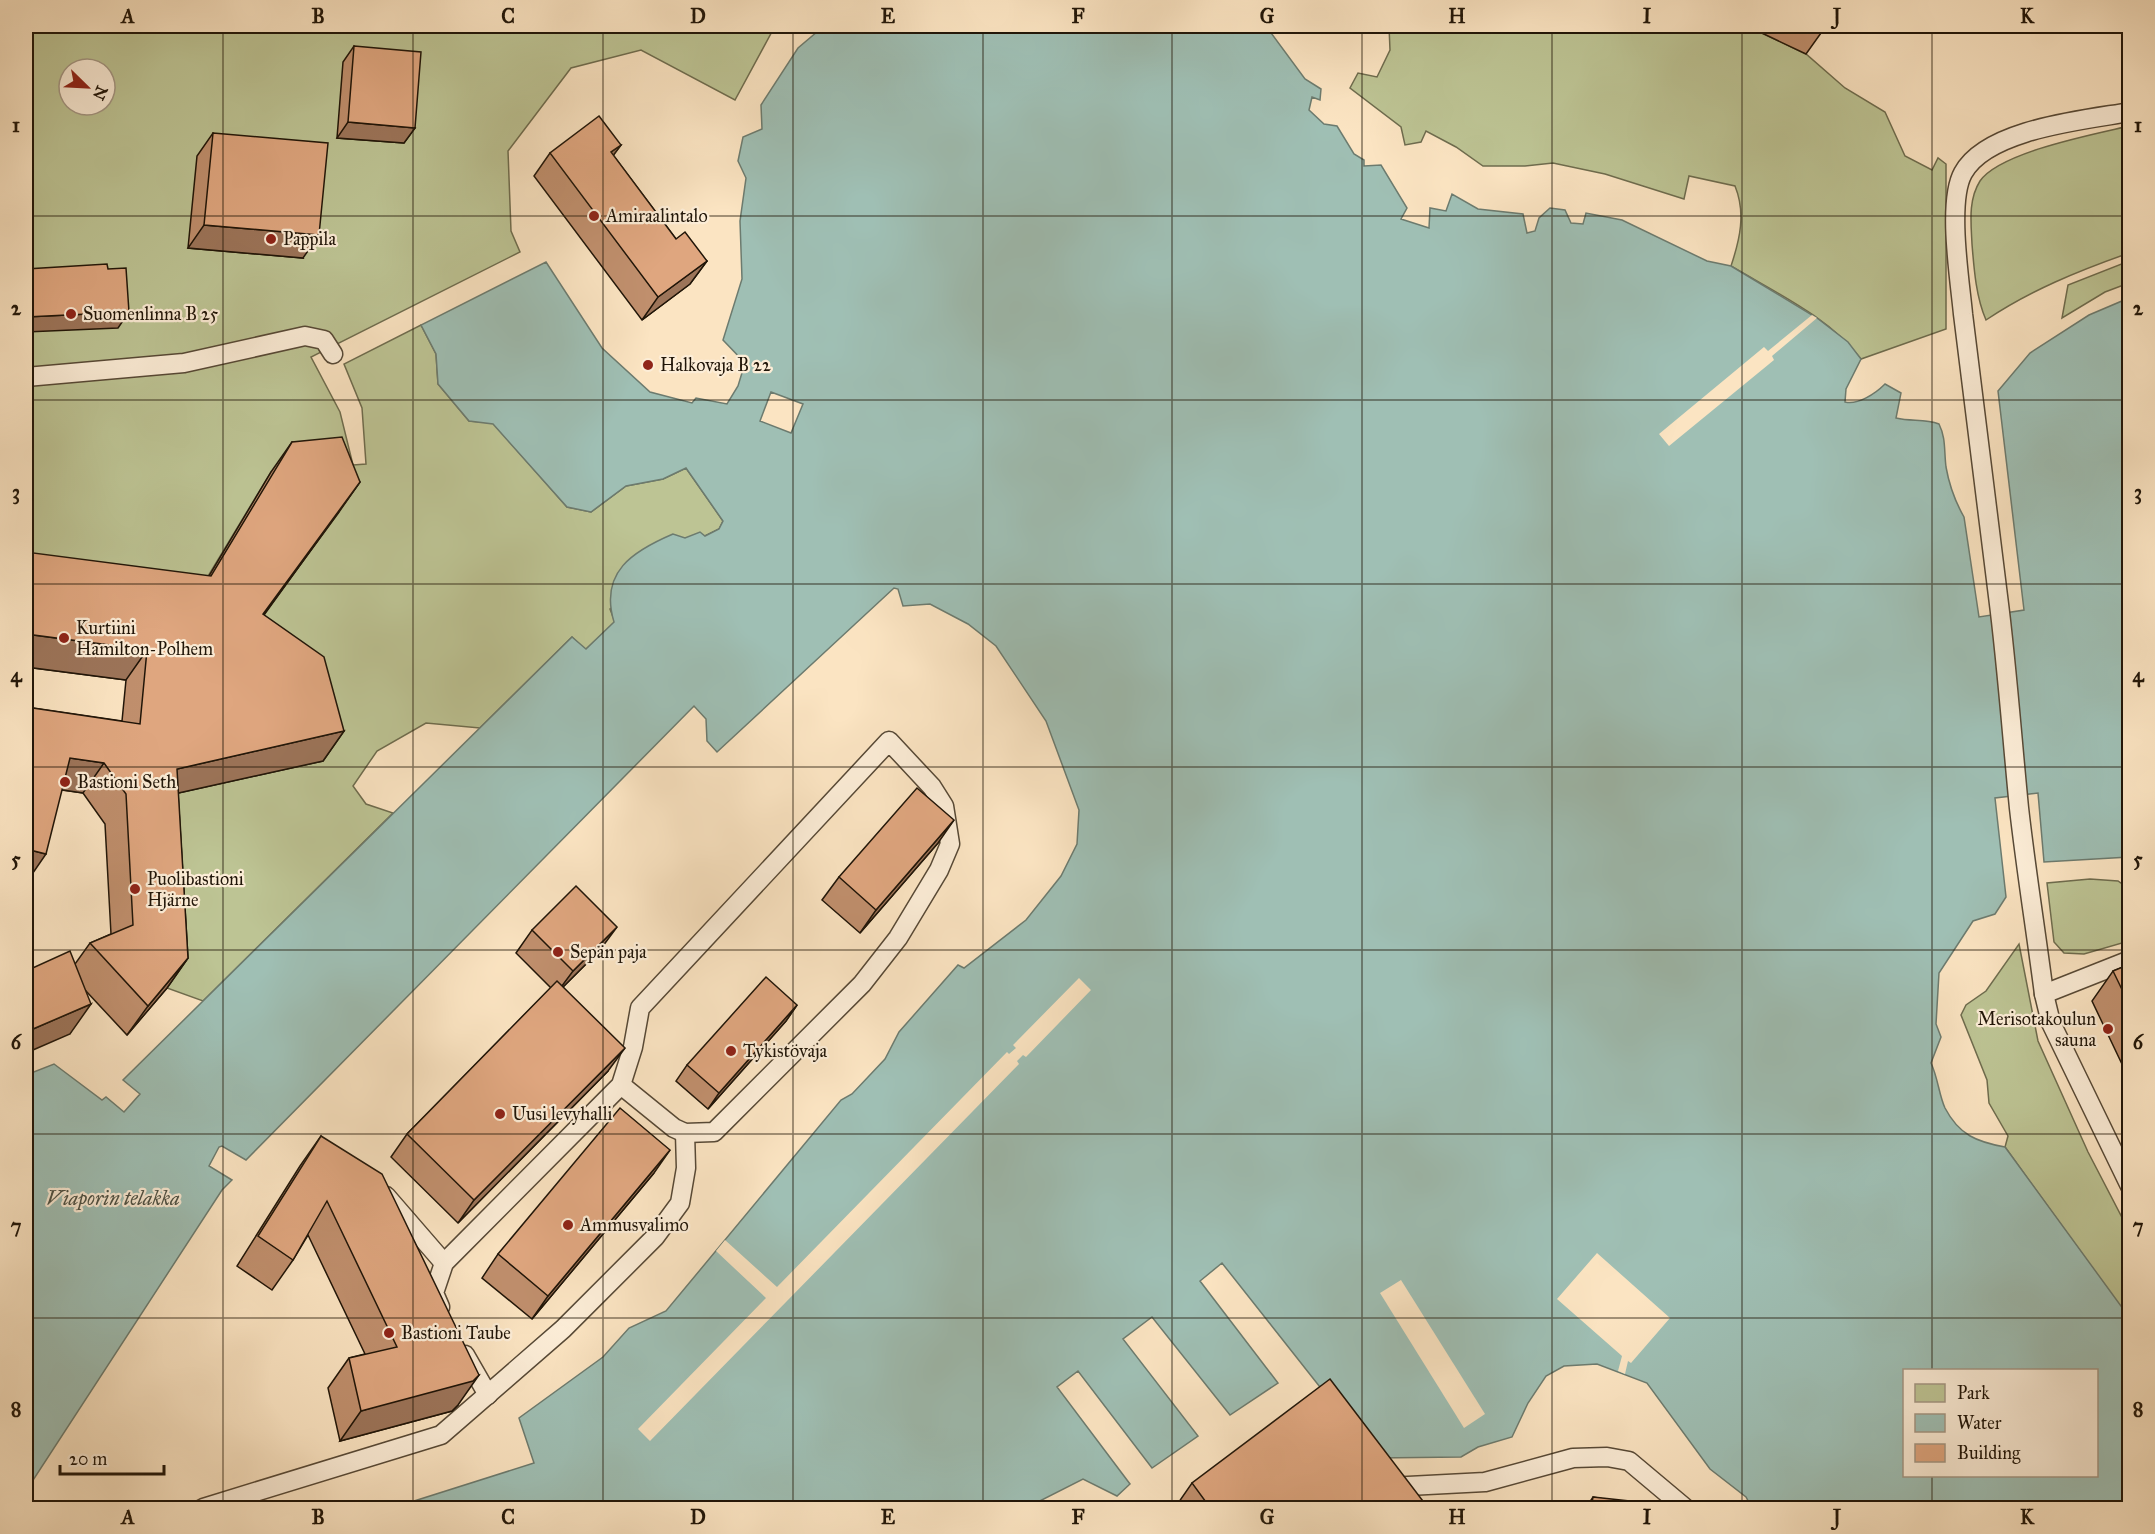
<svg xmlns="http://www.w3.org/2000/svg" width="2155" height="1534" font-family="'IM FELL Great Primer',serif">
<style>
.green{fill:#bdc494;stroke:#6e6c4e;stroke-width:1.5;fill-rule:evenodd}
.water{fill:#9fbfb4;stroke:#6c7b6f;stroke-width:1.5;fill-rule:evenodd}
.pier{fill:#fbe4c2}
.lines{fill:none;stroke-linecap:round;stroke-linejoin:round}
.service-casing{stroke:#574936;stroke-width:21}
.service{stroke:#fcedd7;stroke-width:18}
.wall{fill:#c08f6d;stroke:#201508;stroke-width:1.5}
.shaded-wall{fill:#9c7459;stroke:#201508;stroke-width:1.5}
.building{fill:#dfa67f;stroke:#201508;stroke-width:1.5}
.grid{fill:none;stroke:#201508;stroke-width:1.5;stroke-opacity:0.55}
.poi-dot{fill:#8f2418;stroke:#fcedd7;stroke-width:2}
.labels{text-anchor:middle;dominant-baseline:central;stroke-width:4.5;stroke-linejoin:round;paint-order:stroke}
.poi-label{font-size:18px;fill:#201508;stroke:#fcedd7;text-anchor:start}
.water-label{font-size:20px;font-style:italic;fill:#4c5044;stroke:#fcedd7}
.neatline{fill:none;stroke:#201508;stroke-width:2}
.grid-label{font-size:20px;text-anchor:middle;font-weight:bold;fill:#201508}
</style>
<rect width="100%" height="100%" fill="#fbe4c2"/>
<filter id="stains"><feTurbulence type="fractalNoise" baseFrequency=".00333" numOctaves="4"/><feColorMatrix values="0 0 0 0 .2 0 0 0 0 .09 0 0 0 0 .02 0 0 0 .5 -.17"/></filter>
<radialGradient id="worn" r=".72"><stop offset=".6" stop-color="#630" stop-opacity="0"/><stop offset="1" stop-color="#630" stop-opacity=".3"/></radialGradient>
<!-- green -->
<g class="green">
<path d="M26 26H775L735 100 641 50 571 68 508 151 511 231 520 252 311 357 340 412 353 465 366 464 362 408 344 364 421 325 436 354 438 384 469 421 493 423 567 507 591 512 626 486 663 479 686 468 723 521 719 529 705 536 610 609 615 622 585 650 572 637 480 728 426 723 377 751 353 786 366 804 393 813 203 1001 167 988 156 808 242 644 339 512 271 472 190 606 26 585ZM69 69H105V105H69Z"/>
<path d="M1389 26H1747L1806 54 1845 88 1885 112 1905 156 1932 170 1938 158 1946 164V329L1861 359C1829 317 1776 293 1731 266 1740 239 1746 213 1735 186L1689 176 1684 199 1605 174 1553 163 1525 166H1483L1456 147 1426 131 1421 142 1405 145 1401 127 1350 88 1358 73 1377 77 1390 50Z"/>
<path d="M2129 126V253C2078 271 2031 290 1986 320 1976 297 1974 269 1972 244 1971 223 1968 200 1980 181 2000 152 2095 134 2129 126Z"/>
<path d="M2129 261V283L2105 292 2062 318 2068 285Z"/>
<path d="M2090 879 2118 881 2129 889V941L2084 954 2064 953 2054 942 2047 883Z"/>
<path d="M2019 944 2038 1041 2088 1152 2129 1231V1319L2005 1147 2008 1136 1989 1103 1987 1080 1961 1015 1966 1005 1986 991Z"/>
</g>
<!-- water -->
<path class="water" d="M824 26H1266L1305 79 1321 89 1320 100 1312 97 1309 110 1324 124 1337 126 1354 154 1364 160V166L1381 165 1407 208 1401 219 1429 228 1430 208 1446 211 1452 194 1478 209 1523 214 1527 233 1535 231 1539 218 1550 208 1565 210 1571 223 1583 224 1586 213 1622 220 1707 261 1731 266 1817 318 1848 342 1861 359 1846 389 1845 402C1858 405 1875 394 1885 384L1901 393 1896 418C1912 422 1924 418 1939 424 1946 438 1944 451 1946 467 1949 484 1956 503 1964 517L1979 617 2024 610 1998 391 2030 353 2089 315 2129 298V857L2044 862 2038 793 1995 798 2006 897 1995 914 1973 921 1939 973 1936 1024 1941 1037 1931 1063C1938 1078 1939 1095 1945 1108 1959 1135 1977 1142 2005 1147L2129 1317V1508H1752L1746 1497 1710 1469 1647 1383 1597 1364 1564 1366 1546 1376 1528 1403 1512 1437 1478 1447 1461 1457 1376 1458 1222 1263 1200 1281 1278 1383 1230 1415 1152 1317 1123 1339 1198 1436 1152 1468 1078 1371 1057 1387 1130 1484 1117 1496 1083 1479 1026 1508H392L534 1463 519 1418 603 1357 629 1328 666 1311 841 1100 852 1094 885 1059 899 1032 958 965 964 968 1026 920 1061 876 1077 844 1079 810 1046 721 996 646 968 624 930 604 903 606 898 589 894 588 717 752 707 741 706 719 694 706 246 1160 222 1146 219 1147 209 1166 232 1180 222 1190 26 1491V1075L54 1064 102 1100 106 1097 124 1112 140 1094 123 1080 572 637 586 649 614 622C599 572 633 551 673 534L685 538 700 532 705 536 719 529 723 521 686 468 663 479 626 486 591 512 567 507 493 424 469 421 438 384 436 354 421 325 546 262 602 348 650 392 692 403 696 398 727 404 738 386 745 363 723 340 742 279 740 221 746 178 738 161 743 137 762 129 761 105 798 48ZM771 392 803 404 791 433 760 421ZM1904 1370H2096V1476H1904Z"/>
<!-- pier -->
<g class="pier">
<path d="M1812 315 1817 318 1772 356 1774 360 1669 446 1659 434 1764 347 1768 351Z"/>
<path d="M1079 978 1091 990 1026 1057 1023 1055 1017 1061 1019 1064 650 1441 638 1429 766 1298 716 1251 725 1240 777 1287 1007 1052 1009 1054 1016 1048 1013 1045Z"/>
<path d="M1597 1253 1670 1318 1631 1363 1628 1361 1625 1374 1618 1371 1622 1356 1557 1299Z"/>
<path d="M1401 1280 1485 1414 1464 1428 1380 1293Z"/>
</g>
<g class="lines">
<!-- service casing -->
<g class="service-casing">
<g id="service">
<path d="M2130 112C2084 120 1987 129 1963 173 1947 202 1960 281 1963 314 1974 408 1987 502 1998 596 2007 666 2012 737 2019 808 2026 870 2036 932 2044 994L2051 1023 2130 1186"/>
<path d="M26 377 184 363 305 336 324 340 333 354"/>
<path d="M2044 994 2130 960"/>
<path d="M386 1196 444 1263"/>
<path d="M440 1307 434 1293 444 1263 621 1085 633 1047 640 1008 889 741 932 787 944 806 950 844 939 870 898 938 862 984 714 1132 685 1133 674 1128 621 1085"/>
<path d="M465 1355 488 1395"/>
<path d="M1389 1487 1485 1482 1573 1458 1607 1457 1629 1461 1685 1508"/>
<path d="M203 1508 441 1435 563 1329 655 1237 680 1203 686 1168 685 1133"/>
</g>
</g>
<!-- service -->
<use href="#service" class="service"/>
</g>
<!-- wall -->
<g class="wall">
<path d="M1747 26H1826L1806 54Z"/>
<path d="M354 46 415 128 404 143 337 138 343 62Z"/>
<path d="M213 133 303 258 188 248 197 156Z"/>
<path d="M621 145 613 155 676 239 707 261 690 284 642 320 534 176 550 153Z"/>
<path d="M292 442 360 482 264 615 344 731 323 761 178 793 188 958 167 988 127 1035 85 990 70 1034 75 964 90 943 111 934 105 824 83 793 62 790 26 707 122 721 126 680 26 667 209 576 271 472Z"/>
<path d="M938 843 860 933 822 900 839 877Z"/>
<path d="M532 930 600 950 563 987 608 1071 458 1223 391 1157 407 1134 551 988 516 953Z"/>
<path d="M2130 964V1081L2092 1001 2113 971Z"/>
<path d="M797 1005 786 1021 708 1109 676 1081 687 1065Z"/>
<path d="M321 1136 458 1405 452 1411 340 1441 328 1388 349 1358 365 1354 308 1235 293 1260 272 1290 237 1266 300 1166Z"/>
<path d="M654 1173 532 1319 482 1278 498 1254Z"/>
<path d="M1192 1483 1429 1509H1174Z"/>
<path d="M1593 1497 1657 1509H1585Z"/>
</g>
<!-- shaded-wall -->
<g class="shaded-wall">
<path d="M348 122 415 128 404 143 337 138Z"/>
<path d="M621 145 604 168 611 152Z"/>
<path d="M204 225 319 235 303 258 188 248Z"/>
<path d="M707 261 690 284 642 320 658 297Z"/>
<path d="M129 312 118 328 26 332V317Z"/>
<path d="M360 482 339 512 242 644 263 614Z"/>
<path d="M26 634 147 650 126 680 26 667Z"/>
<path d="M344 731 323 761 156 798 177 769Z"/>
<path d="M70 758 104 763 83 793 49 788Z"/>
<path d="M954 820 938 843 860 933 876 910Z"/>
<path d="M26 849 46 854 26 883Z"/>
<path d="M617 927 600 950 556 994 573 971Z"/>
<path d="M188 958 167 988 127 1035 148 1006Z"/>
<path d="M91 1004 70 1034 26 1053V1032Z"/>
<path d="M797 1005 786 1021 708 1109 719 1093Z"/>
<path d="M625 1048 608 1071 458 1223 474 1200Z"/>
<path d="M670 1150 654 1173 532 1319 548 1296Z"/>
<path d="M479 1375 458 1405 452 1411 340 1441 361 1411Z"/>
</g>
<!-- building -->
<g class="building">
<path d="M354 46 421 52 415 128 348 122Z"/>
<path d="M599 116 621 145 611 152 676 239 685 232 707 261 658 297 550 153Z"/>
<path d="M213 133 328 143 319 235 204 225Z"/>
<path d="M107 264 108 269 126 268 129 312 26 317V269Z"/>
<path d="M342 437 360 482 263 614 324 657 344 731 177 769 188 958 148 1006 90 943 133 925 126 794 104 763 70 758 46 854 26 849V707L140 724 147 650 26 634V552L211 576 292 442Z"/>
<path d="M917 788 954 820 876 910 839 877Z"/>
<path d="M576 886 617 927 573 971 532 930Z"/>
<path d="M70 951 91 1004 26 1032V971Z"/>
<path d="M2130 964V1006L2113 971Z"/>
<path d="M766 977 797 1005 719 1093 687 1065Z"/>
<path d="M557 981 625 1048 474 1200 407 1134Z"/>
<path d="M620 1108 670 1150 548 1296 498 1254Z"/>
<path d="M321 1136 382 1174 479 1375 473 1381 361 1411 349 1358 397 1347 327 1201 293 1260 258 1236Z"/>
<path d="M1330 1379 1429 1509H1211L1192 1483Z"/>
<path d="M1593 1497 1657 1504V1509H1591Z"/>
</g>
<!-- grid -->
<path class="grid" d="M223 26V1508M413 26V1508M603 26V1508M793 26V1508M983 26V1508M1172 26V1508M1362 26V1508M1552 26V1508M1742 26V1508M1932 26V1370M26 216H2130M26 400H2130M26 584H2130M26 767H2130M26 950H2130M26 1134H2130M26 1318H2130M1932 1476V1508"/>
<!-- markers -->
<g class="poi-dot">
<circle cx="594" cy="216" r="6"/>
<circle cx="271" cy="239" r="6"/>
<circle cx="71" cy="314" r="6"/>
<circle cx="648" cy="365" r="6"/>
<circle cx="64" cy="638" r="6"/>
<circle cx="65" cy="782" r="6"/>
<circle cx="135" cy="889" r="6"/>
<circle cx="558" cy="952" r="6"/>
<circle cx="2108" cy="1029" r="6"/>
<circle cx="731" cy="1051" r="6"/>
<circle cx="500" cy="1114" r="6"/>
<circle cx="568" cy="1225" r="6"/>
<circle cx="389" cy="1333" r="6"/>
</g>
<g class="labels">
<!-- poi labels -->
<g class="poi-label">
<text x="606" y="216">Amiraalintalo</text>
<text x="283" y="239">Pappila</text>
<text x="83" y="314">Suomenlinna B 25</text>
<text x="660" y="365">Halkovaja B 22</text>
<text x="76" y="628">Kurtiini<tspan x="76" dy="21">Hamilton-Polhem</tspan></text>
<text x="77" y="782">Bastioni Seth</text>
<text x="147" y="879">Puolibastioni<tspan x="147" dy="21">Hjärne</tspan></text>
<text x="570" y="952">Sepän paja</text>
<text x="2096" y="1019" text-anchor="end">Merisotakoulun<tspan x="2096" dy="21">sauna</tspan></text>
<text x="743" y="1051">Tykistövaja</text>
<text x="512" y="1114">Uusi levyhalli</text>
<text x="580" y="1225">Ammusvalimo</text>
<text x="401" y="1333">Bastioni Taube</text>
</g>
<!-- water labels -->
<g class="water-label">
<text x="113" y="1198">Viaporin telakka</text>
</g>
</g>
<!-- margin -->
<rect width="2155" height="1534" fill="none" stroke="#fbe4c2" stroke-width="66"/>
<!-- legend -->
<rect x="1903" y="1369" width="195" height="108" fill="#fcedd7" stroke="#a49784" stroke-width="1.5"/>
<rect x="1915" y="1384" width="30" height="18" fill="#bdc494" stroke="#a49784" stroke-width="1.5"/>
<text x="1957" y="1399" font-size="18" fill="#201508">Park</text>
<rect x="1915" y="1414" width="30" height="18" fill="#9fbfb4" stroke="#a49784" stroke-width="1.5"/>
<text x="1957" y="1429" font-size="18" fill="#201508">Water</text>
<rect x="1915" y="1444" width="30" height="18" fill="#dfa67f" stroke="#a49784" stroke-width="1.5"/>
<text x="1957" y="1459" font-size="18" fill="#201508">Building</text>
<!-- north arrow -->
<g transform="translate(87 87) rotate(114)"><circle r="28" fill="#fcedd7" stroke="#a49784" stroke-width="1.5"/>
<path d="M0-4.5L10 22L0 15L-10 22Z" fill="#8f2418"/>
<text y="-9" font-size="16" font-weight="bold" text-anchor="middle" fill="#201508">N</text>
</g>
<!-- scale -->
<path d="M60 1465v9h104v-9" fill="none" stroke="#201508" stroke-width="3"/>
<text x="69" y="1465" font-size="18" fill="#201508" stroke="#fcedd7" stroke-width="4.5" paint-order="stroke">20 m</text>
<rect x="33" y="33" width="2089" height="1468" class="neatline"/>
<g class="grid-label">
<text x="128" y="23">A</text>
<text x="318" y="23">B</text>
<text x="508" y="23">C</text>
<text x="698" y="23">D</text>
<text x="888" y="23">E</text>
<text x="1078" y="23">F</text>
<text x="1267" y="23">G</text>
<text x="1457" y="23">H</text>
<text x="1647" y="23">I</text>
<text x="1837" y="23">J</text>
<text x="2027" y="23">K</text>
<text x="16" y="132">1</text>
<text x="2138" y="132">1</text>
<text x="16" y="315">2</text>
<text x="2138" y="315">2</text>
<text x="16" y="499">3</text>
<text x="2138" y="499">3</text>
<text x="16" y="682">4</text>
<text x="2138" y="682">4</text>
<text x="16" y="866">5</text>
<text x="2138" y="866">5</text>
<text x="16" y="1049">6</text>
<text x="2138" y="1049">6</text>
<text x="16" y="1233">7</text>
<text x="2138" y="1233">7</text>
<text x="16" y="1416">8</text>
<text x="2138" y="1416">8</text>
<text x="128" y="1524">A</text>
<text x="318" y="1524">B</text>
<text x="508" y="1524">C</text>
<text x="698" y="1524">D</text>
<text x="888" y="1524">E</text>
<text x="1078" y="1524">F</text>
<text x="1267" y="1524">G</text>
<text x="1457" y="1524">H</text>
<text x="1647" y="1524">I</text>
<text x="1837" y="1524">J</text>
<text x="2027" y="1524">K</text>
</g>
<rect width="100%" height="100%" filter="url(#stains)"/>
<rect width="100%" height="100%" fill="url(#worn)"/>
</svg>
